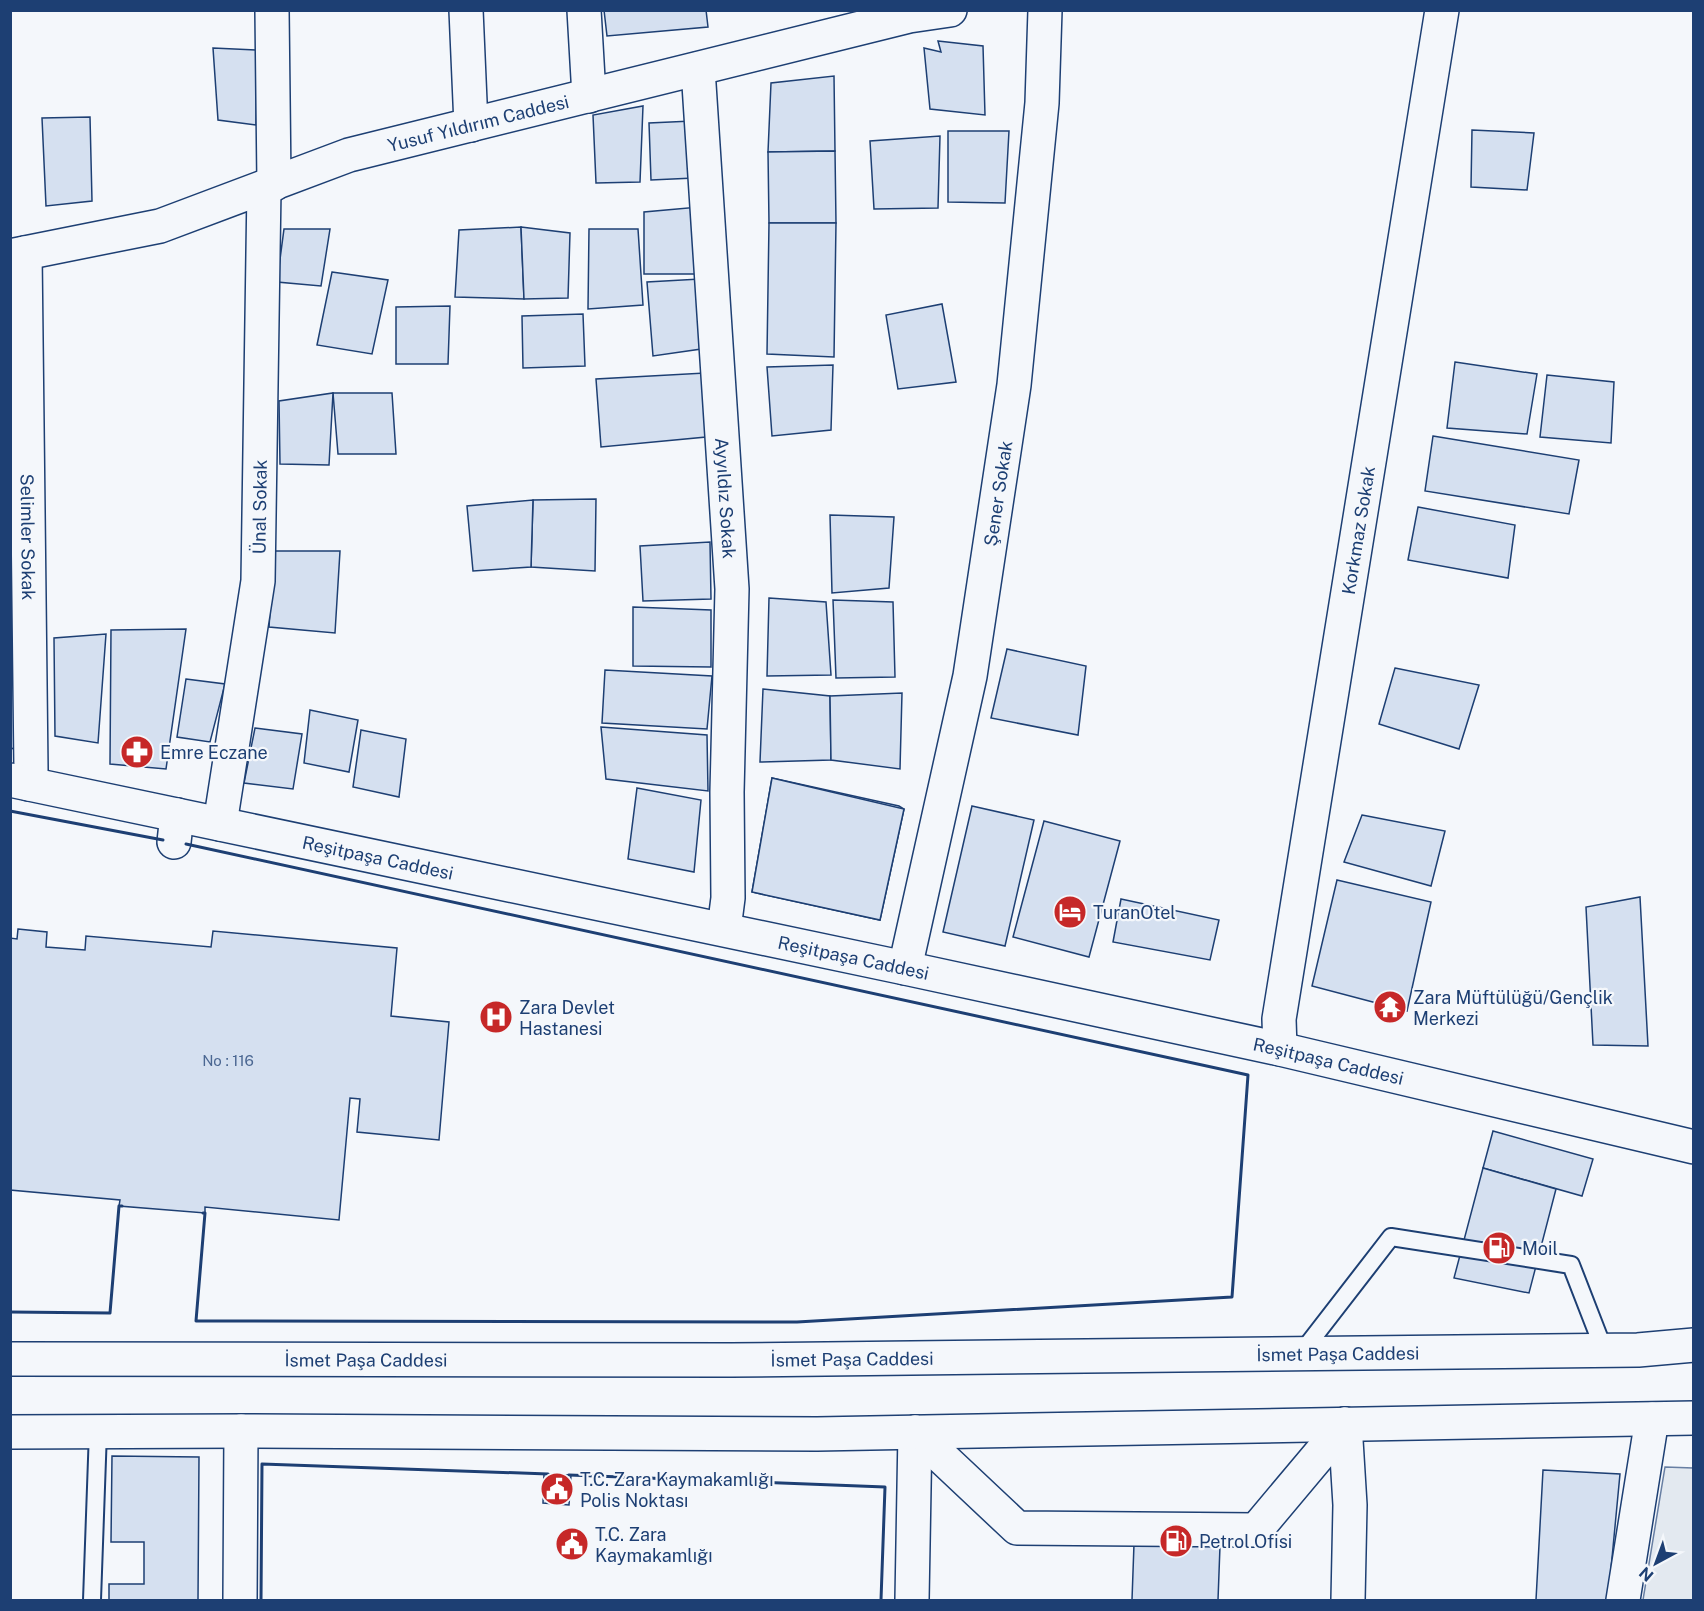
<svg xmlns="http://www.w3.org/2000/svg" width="1704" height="1611" font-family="'Public Sans',sans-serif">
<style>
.green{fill:#e3e9f0;stroke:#687fa3;stroke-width:1.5}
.building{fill:#d5e0f0;stroke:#1d3f73;stroke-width:1.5}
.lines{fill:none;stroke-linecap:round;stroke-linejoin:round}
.lane-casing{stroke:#1d3f73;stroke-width:20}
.street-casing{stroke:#1d3f73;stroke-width:36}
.secondary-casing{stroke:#1d3f73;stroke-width:36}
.highway-casing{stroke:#1d3f73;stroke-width:36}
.lane{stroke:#f4f7fb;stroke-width:16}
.street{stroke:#f4f7fb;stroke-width:33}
.secondary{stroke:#f4f7fb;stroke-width:33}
.highway{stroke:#f4f7fb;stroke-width:33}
.wall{stroke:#1d3f73;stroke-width:3}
.labels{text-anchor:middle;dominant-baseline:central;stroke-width:4.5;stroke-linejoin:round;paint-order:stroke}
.number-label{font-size:15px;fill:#4b6792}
.street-label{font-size:18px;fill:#1d3f73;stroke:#f4f7fb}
.poi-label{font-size:18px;fill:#1d3f73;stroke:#f4f7fb;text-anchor:start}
</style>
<rect width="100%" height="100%" fill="#f4f7fb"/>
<!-- green -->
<path class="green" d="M1665 1467 1693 1468V1600H1643Z"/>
<!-- building -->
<g class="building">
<path d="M604 10H706L708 27 607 36Z"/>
<path d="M938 41 983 46 985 115 930 109 924 48 941 52Z"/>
<path d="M213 48 257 50 256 125 218 120Z"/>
<path d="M834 76 835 151 768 152 771 83Z"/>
<path d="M643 106 640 182 596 183 593 115Z"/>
<path d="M90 117 92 201 46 206 42 118Z"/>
<path d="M692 121 694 178 651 180 649 123Z"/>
<path d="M1472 130 1534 133 1527 190 1471 187Z"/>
<path d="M948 131H1009L1005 203 948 202Z"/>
<path d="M940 136 938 208 874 209 870 141Z"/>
<path d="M835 151 836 223H769L768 152Z"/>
<path d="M699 207V274H644V212Z"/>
<path d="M769 223H836L834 357 767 354Z"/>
<path d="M521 227 524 299 455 297 459 230Z"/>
<path d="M521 227 570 233 568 298 524 299Z"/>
<path d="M284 229H330L321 286 277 282Z"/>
<path d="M589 229H638L643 305 588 309Z"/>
<path d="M332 272 388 280 372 354 317 345Z"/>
<path d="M700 279 708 348 653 356 647 282Z"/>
<path d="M942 304 956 382 898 389 886 315Z"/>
<path d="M450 306 448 364H396V307Z"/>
<path d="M583 314 585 366 523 368 522 316Z"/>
<path d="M1455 362 1537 374 1527 434 1447 428Z"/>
<path d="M833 365 831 430 772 436 767 367Z"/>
<path d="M705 373 706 437 601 447 596 379Z"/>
<path d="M1547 375 1614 382 1611 443 1540 437Z"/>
<path d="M333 393H392L396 454H338Z"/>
<path d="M333 393 329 465 280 464 279 401Z"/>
<path d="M1433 436 1579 460 1569 514 1425 491Z"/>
<path d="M596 499 595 571 531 567 533 500Z"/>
<path d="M533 500 531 567 473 571 467 506Z"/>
<path d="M1418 507 1515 525 1508 578 1408 560Z"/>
<path d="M830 515 894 517 889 588 832 593Z"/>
<path d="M710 542 711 599 643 601 640 546Z"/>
<path d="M274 551H340L335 633 269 627Z"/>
<path d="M769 598 826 602 831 675 767 676Z"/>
<path d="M833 600 893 602 895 677 836 678Z"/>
<path d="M633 607 711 610V667L633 666Z"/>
<path d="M10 614H18L21 750 10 748Z"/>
<path d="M186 629 166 769 110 764 111 630Z"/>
<path d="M106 634 98 743 55 736 54 638Z"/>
<path d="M1007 649 1086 666 1078 735 991 718Z"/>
<path d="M1395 668 1479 685 1459 749 1379 724Z"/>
<path d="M605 670 712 676 707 729 602 723Z"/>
<path d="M186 679 225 684 210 742 177 737Z"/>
<path d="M763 689 830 696 831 760 760 762Z"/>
<path d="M902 693 900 769 831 760 830 696Z"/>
<path d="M310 710 358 720 349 772 304 763Z"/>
<path d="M601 727 707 735 708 791 606 779Z"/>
<path d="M255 728 302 734 293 789 244 783Z"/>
<path d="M361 730 406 739 399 797 353 787Z"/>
<path d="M772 778 899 806 904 809 880 920 752 892Z"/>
<path d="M772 778 904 809 880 920 752 892Z"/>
<path d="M637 788 701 800 694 872 628 859Z"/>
<path d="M972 806 1034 820 1005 946 943 932Z"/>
<path d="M1362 815 1445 831 1431 886 1344 862Z"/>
<path d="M1044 821 1120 841 1089 957 1013 937Z"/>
<path d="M1337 880 1431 902 1407 1011 1312 986Z"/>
<path d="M1640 897 1648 1046 1593 1045 1586 907Z"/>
<path d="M1121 899 1219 920 1210 960 1113 942Z"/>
<path d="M18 929 47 932 46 947 85 950 86 936 211 947 213 931 397 948 391 1016 449 1022 439 1140 357 1132 360 1099 350 1098 339 1220 205 1207V1213L119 1206 120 1200 10 1190V938L17 939Z"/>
<path d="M1493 1131 1593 1159 1582 1196 1483 1168Z"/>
<path d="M1483 1168 1556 1189 1529 1293 1454 1278Z"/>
<path d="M112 1456 199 1457 198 1600H109V1584H144V1542H111Z"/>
<path d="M1543 1470 1620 1474 1608 1600H1536Z"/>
<path d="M544 1474 571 1475 569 1505 543 1503Z"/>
<path d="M1135 1516 1221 1519 1218 1600H1132Z"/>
</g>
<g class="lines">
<!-- lane casing -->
<g class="lane-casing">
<g id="lane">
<path d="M1302 1352 1391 1237 1571 1265 1604 1350"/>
<path d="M92 1600 98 1431"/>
</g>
</g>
<!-- street casing -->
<g class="street-casing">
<g id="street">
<path d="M272 10 274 184"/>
<path d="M466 10 471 125"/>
<path d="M584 10 589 96"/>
<path id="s1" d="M698 69 732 589 727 792 728 898 724 929"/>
<path id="s2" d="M25 253 31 770 29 784"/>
<path id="s3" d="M220 824 258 581 264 188"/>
<path d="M174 842 177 815"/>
<path id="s4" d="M905 968 970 676 1014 385 1042 103 1045 10"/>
<path id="s5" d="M1280 1049 1279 1019 1442 10"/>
<path d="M1345 1424 1350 1505 1348 1600"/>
<path d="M915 1432 1017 1528 1256 1530 1345 1424"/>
<path d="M240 1600 241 1431"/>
<path d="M912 1600 915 1432"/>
<path d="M1623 1600 1652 1419"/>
</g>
</g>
<!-- secondary casing -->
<g class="secondary-casing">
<g id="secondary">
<path id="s6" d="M10 256 160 226 349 155 909 16 950 10"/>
<path id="s7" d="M10 780 905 968 1280 1049 1694 1147"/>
</g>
</g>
<!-- highway casing -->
<g class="highway-casing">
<g id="highway">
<path id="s8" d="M10 1359 731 1360 1638 1350 1694 1345"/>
<path d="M10 1432 241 1431 817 1434 1694 1418"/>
</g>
</g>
<!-- lane -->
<use href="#lane" class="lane"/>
<!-- street -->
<use href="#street" class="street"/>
<!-- secondary -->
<use href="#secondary" class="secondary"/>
<!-- highway -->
<use href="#highway" class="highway"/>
<!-- wall -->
<g class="wall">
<path d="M10 811 163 840"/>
<path d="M186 844 1248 1075 1232 1297 797 1322 196 1321 205 1213H203"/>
<path d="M10 1312 110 1313 119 1206H122"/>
<path d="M569 1475 885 1487 881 1600"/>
<path d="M261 1600 262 1464 548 1474"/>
</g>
</g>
<!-- icons -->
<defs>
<g id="pharmacy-disc" transform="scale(1.725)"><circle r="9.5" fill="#c62828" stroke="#f4f7fb"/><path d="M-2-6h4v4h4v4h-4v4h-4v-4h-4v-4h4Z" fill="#fff"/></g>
<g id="hotel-disc" transform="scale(1.725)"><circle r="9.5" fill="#c62828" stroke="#f4f7fb"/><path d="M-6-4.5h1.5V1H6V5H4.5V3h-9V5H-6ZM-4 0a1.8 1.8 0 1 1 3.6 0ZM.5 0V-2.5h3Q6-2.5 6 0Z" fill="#fff"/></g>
<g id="temple-disc" transform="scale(1.725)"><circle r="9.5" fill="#c62828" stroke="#f4f7fb"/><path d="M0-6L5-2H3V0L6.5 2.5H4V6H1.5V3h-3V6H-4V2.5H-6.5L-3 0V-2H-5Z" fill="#fff"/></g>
<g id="hospital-disc" transform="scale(1.725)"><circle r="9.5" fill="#c62828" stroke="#f4f7fb"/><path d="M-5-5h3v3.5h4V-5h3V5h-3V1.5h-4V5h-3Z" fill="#fff"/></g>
<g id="fuel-disc" transform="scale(1.725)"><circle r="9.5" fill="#c62828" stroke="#f4f7fb"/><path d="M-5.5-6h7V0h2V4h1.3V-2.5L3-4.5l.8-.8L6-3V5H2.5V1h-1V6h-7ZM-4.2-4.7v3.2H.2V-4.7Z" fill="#fff"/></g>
<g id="civic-disc" transform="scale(1.725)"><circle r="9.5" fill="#c62828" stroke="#f4f7fb"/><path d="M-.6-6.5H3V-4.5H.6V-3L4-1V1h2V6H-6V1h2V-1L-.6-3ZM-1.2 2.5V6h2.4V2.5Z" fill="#fff"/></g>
</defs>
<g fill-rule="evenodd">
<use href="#pharmacy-disc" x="137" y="752"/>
<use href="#hotel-disc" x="1070" y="912"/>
<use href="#temple-disc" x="1390" y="1007"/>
<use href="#hospital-disc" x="496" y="1017"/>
<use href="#fuel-disc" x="1499" y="1248"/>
<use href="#civic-disc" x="557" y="1489"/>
<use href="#fuel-disc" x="1176" y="1541"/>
<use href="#civic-disc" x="572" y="1544"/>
</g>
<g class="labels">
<!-- number labels -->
<g class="number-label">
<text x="228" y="1060">No : 116</text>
</g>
<!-- street labels -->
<g class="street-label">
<text stroke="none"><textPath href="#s6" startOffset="488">Yusuf Yıldırım Caddesi</textPath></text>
<text stroke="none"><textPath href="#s4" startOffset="484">Şener Sokak</textPath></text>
<text stroke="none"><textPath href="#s1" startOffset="430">Ayyıldız Sokak</textPath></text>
<text stroke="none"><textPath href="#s3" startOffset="320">Ünal Sokak</textPath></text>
<text stroke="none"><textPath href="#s5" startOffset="525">Korkmaz Sokak</textPath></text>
<text stroke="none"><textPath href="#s2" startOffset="284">Selimler Sokak</textPath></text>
<text stroke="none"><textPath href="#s7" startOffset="376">Reşitpaşa Caddesi</textPath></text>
<text stroke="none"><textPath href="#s7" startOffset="862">Reşitpaşa Caddesi</textPath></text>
<text stroke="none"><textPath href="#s7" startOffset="1348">Reşitpaşa Caddesi</textPath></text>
<text stroke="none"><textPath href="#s8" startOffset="1328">İsmet Paşa Caddesi</textPath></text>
<text stroke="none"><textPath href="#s8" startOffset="842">İsmet Paşa Caddesi</textPath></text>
<text stroke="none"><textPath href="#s8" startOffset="356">İsmet Paşa Caddesi</textPath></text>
</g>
<!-- poi labels -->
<g class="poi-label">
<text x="160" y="752">Emre Eczane</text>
<text x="1093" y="912">TuranOtel</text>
<text x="1413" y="997">Zara Müftülüğü/Gençlik<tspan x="1413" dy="21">Merkezi</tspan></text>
<text x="519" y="1007">Zara Devlet<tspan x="519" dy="21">Hastanesi</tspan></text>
<text x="1522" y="1248">Moil</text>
<text x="580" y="1479">T.C. Zara Kaymakamlığı<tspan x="580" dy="21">Polis Noktası</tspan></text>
<text x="595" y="1534">T.C. Zara<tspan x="595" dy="21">Kaymakamlığı</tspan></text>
<text x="1199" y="1541">Petrol Ofisi</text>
</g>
</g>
<!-- border -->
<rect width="1704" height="1611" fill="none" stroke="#1d3f73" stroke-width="24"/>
<!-- north arrow -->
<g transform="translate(1656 1563) rotate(221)" stroke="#f4f7fb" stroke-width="4.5" paint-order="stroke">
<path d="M0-4.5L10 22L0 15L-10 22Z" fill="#1d3f73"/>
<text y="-9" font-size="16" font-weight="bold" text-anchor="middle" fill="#1d3f73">N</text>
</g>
</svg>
